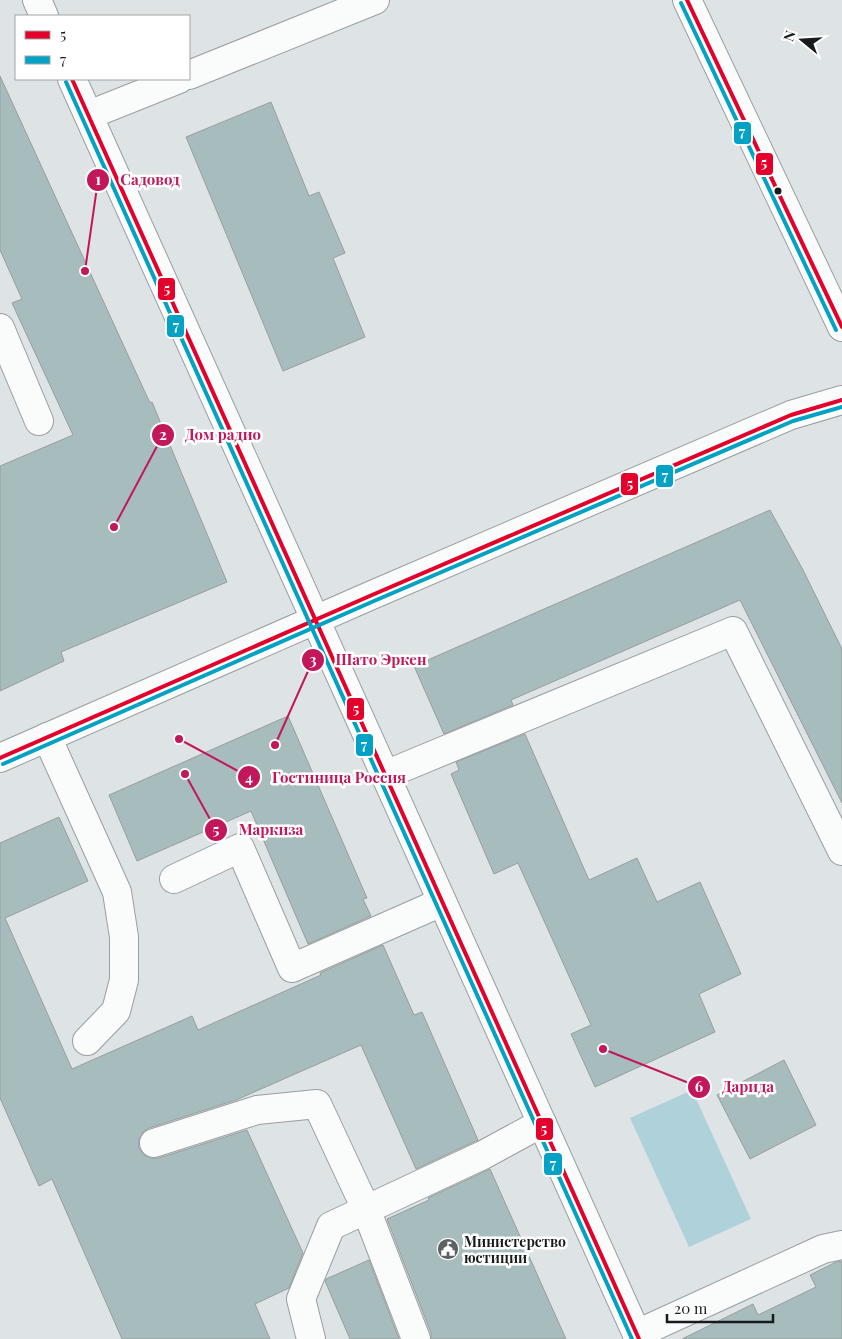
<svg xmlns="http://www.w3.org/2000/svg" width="842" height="1339" font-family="'Playfair Display',serif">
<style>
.green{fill:#afd2da}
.building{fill:#a6bcbd;stroke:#999d9e}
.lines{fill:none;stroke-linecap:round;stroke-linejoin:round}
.minor-casing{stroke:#999ea0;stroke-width:30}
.major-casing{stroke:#999ea0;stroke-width:30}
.minor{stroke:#fafbfb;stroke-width:28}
.major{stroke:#fafbfb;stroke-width:28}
.bus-1-casing{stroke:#fff;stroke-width:8}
.bus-2-casing{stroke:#fff;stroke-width:8}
.bus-1{stroke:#e4002b;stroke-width:4}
.bus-2{stroke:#01a2c5;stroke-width:4}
.bus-dot{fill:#171b1c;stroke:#fff;stroke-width:2}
.labels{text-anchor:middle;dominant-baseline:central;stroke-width:5;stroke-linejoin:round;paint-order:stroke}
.poi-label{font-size:14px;font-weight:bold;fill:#171b1c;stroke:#fff;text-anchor:start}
.leader{fill:none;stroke:#c2185b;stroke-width:2}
.callout-dot{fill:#c2185b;stroke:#fff;stroke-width:2}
.mark-label{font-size:15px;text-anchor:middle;font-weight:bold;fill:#fff}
.callout-label{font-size:15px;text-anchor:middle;font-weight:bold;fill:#c2185b;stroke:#fff;stroke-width:5;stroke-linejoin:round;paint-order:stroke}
.line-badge{stroke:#fff;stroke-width:2}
.badge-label{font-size:14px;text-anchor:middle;font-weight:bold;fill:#fff}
</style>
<rect width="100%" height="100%" fill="#dee4e6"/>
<!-- green -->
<path class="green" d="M692 1090 751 1219 689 1247 630 1118Z"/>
<!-- building -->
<g class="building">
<path d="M0 76 150 403 152 402 227 582 61 652 64 661 0 691V466L73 435 12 303 22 299 0 250Z"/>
<path d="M271 102 309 196 319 192 345 253 333 258 365 337 283 371 186 137Z"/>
<path d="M770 510 803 570 842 649V803L740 600 511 700 513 705 444 734 414 666Z"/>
<path d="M288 716 367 898 363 899 371 916 308 944 251 811 137 861 109 795Z"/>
<path d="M525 734 589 880 637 858 657 902 700 882 741 974 699 994 715 1032 595 1087 571 1034 591 1025 518 863 494 874 451 774 459 770 456 762Z"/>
<path d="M59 817 88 881 5 918 72 1069 192 1016 198 1030 321 975 320 973 383 945 414 1015 422 1012 478 1140 416 1169 361 1045 236 1100 149 1128 143 1132 139 1140V1148L144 1155 151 1158H159L247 1130 303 1253 289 1288 255 1304 270 1339H122L52 1179 39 1186 0 1098V843Z"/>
<path d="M784 1060 816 1125 750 1159 717 1095Z"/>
<path d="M490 1169 566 1339H431V1333L387 1219 429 1200 428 1198Z"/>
<path d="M369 1260 399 1339H350L325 1281 326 1279Z"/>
<path d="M842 1261V1339H682L753 1304 758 1315 816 1287 810 1275 836 1262Z"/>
</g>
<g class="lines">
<!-- minor casing -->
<g class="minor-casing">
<g id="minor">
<path d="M37 0 44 16"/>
<path d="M189 75 375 0"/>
<path d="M72 79 639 1339"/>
<path d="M89 115 179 79"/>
<path d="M0 328 39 421"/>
<path d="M47 737 117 892 124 937V980L116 1011 87 1041"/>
<path d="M0 758 372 595 791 415 842 400"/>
<path d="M385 775 733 631 842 851"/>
<path d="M174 879 240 848 292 968 442 902"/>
<path d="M154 1143 257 1110 317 1104 366 1209 416 1339"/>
<path d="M637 1334 823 1249 842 1245"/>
<path d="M311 1339 301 1299 331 1226 483 1155 542 1123"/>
</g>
</g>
<!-- major casing -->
<g class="major-casing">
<path id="major" d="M687 0 842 327"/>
</g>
<!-- minor -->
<use href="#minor" class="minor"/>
<!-- major -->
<use href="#major" class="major"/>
<!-- bus-1 casing -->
<g class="bus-1-casing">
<g id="bus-1">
<path d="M687 0 842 327"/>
<path d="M72 79 639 1339"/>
<path d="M0 758 372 595 791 415 842 400"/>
</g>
</g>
<!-- bus-2 casing -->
<g class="bus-2-casing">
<g id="bus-2">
<path d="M681 3 836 330"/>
<path d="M66 82 632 1339"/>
<path d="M3 764 374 601 793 421 842 407"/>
</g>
</g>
<!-- bus-1 -->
<use href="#bus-1" class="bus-1"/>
<!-- bus-2 -->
<use href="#bus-2" class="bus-2"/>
</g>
<!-- icons -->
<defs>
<g id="civic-disc" transform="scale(1.125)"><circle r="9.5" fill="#5d6163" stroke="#fff"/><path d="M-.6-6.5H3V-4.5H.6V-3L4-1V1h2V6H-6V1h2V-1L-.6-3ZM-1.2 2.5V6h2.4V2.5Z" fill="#fff"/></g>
</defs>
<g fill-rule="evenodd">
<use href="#civic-disc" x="448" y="1249"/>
</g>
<!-- markers -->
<circle class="bus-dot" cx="778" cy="191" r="4.5"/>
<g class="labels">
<!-- poi labels -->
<g class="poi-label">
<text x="464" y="1241">Министерство<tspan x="464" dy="16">юстиции</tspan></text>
</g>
</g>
<!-- callouts -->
<path class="leader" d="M85 271L98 180M114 527L163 435M275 745L313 660M179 739L249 777M185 774L216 830M603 1049L699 1087"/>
<g class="callout-dot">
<circle cx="85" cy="271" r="5"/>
<circle cx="114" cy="527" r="5"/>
<circle cx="275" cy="745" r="5"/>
<circle cx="179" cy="739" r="5"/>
<circle cx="185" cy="774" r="5"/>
<circle cx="603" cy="1049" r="5"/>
<circle cx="98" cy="180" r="12"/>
<circle cx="163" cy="435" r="12"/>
<circle cx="313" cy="660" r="12"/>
<circle cx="249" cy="777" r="12"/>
<circle cx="216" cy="830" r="12"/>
<circle cx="699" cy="1087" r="12"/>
</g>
<g class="mark-label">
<text x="98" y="185">1</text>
<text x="163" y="440">2</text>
<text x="313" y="665">3</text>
<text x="249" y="783">4</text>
<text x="216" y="835">5</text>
<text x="699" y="1092">6</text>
</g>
<g class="callout-label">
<text x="150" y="185">Садовод</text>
<text x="223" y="440">Дом радио</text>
<text x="381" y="665">Шато Эркен</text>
<text x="339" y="783">Гостиница Россия</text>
<text x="271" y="835">Маркиза</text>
<text x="748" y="1092">Дарида</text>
</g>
<g class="line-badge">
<rect x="733" y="121" width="19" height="24" rx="5" fill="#01a2c5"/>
<rect x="755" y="152" width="19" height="24" rx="5" fill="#e4002b"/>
<rect x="157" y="277" width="19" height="24" rx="5" fill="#e4002b"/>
<rect x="166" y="314" width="19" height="24" rx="5" fill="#01a2c5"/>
<rect x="655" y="464" width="19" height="24" rx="5" fill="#01a2c5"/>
<rect x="620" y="472" width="19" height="24" rx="5" fill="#e4002b"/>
<rect x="346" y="697" width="19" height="24" rx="5" fill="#e4002b"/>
<rect x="355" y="733" width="19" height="24" rx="5" fill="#01a2c5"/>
<rect x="535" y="1117" width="19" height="24" rx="5" fill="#e4002b"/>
<rect x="543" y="1152" width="20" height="24" rx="5" fill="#01a2c5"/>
</g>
<g class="badge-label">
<text x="742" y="137">7</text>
<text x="764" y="168">5</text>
<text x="167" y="294">5</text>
<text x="176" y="331">7</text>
<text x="665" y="481">7</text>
<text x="630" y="489">5</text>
<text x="356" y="714">5</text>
<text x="364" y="750">7</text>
<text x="544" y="1134">5</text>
<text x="553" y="1169">7</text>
</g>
<!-- legend -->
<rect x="15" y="15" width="175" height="65" fill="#ffffff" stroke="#a2a4a4"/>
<rect x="25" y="31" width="25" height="8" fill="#e4002b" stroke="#a2a4a4"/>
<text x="60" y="40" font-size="15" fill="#171b1c">5</text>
<rect x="25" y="56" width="25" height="8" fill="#01a2c5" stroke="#a2a4a4"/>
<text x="60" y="65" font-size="15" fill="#171b1c">7</text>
<!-- north arrow -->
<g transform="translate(802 40) rotate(288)" stroke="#ffffff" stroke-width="4" paint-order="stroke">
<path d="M0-4L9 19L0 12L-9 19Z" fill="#171b1c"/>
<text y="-8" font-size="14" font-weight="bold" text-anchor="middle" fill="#171b1c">N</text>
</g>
<!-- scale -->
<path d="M667 1314v8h106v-8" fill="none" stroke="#171b1c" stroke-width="2.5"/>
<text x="674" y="1314" font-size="15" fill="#171b1c" stroke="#ffffff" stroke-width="4" paint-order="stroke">20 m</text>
</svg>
